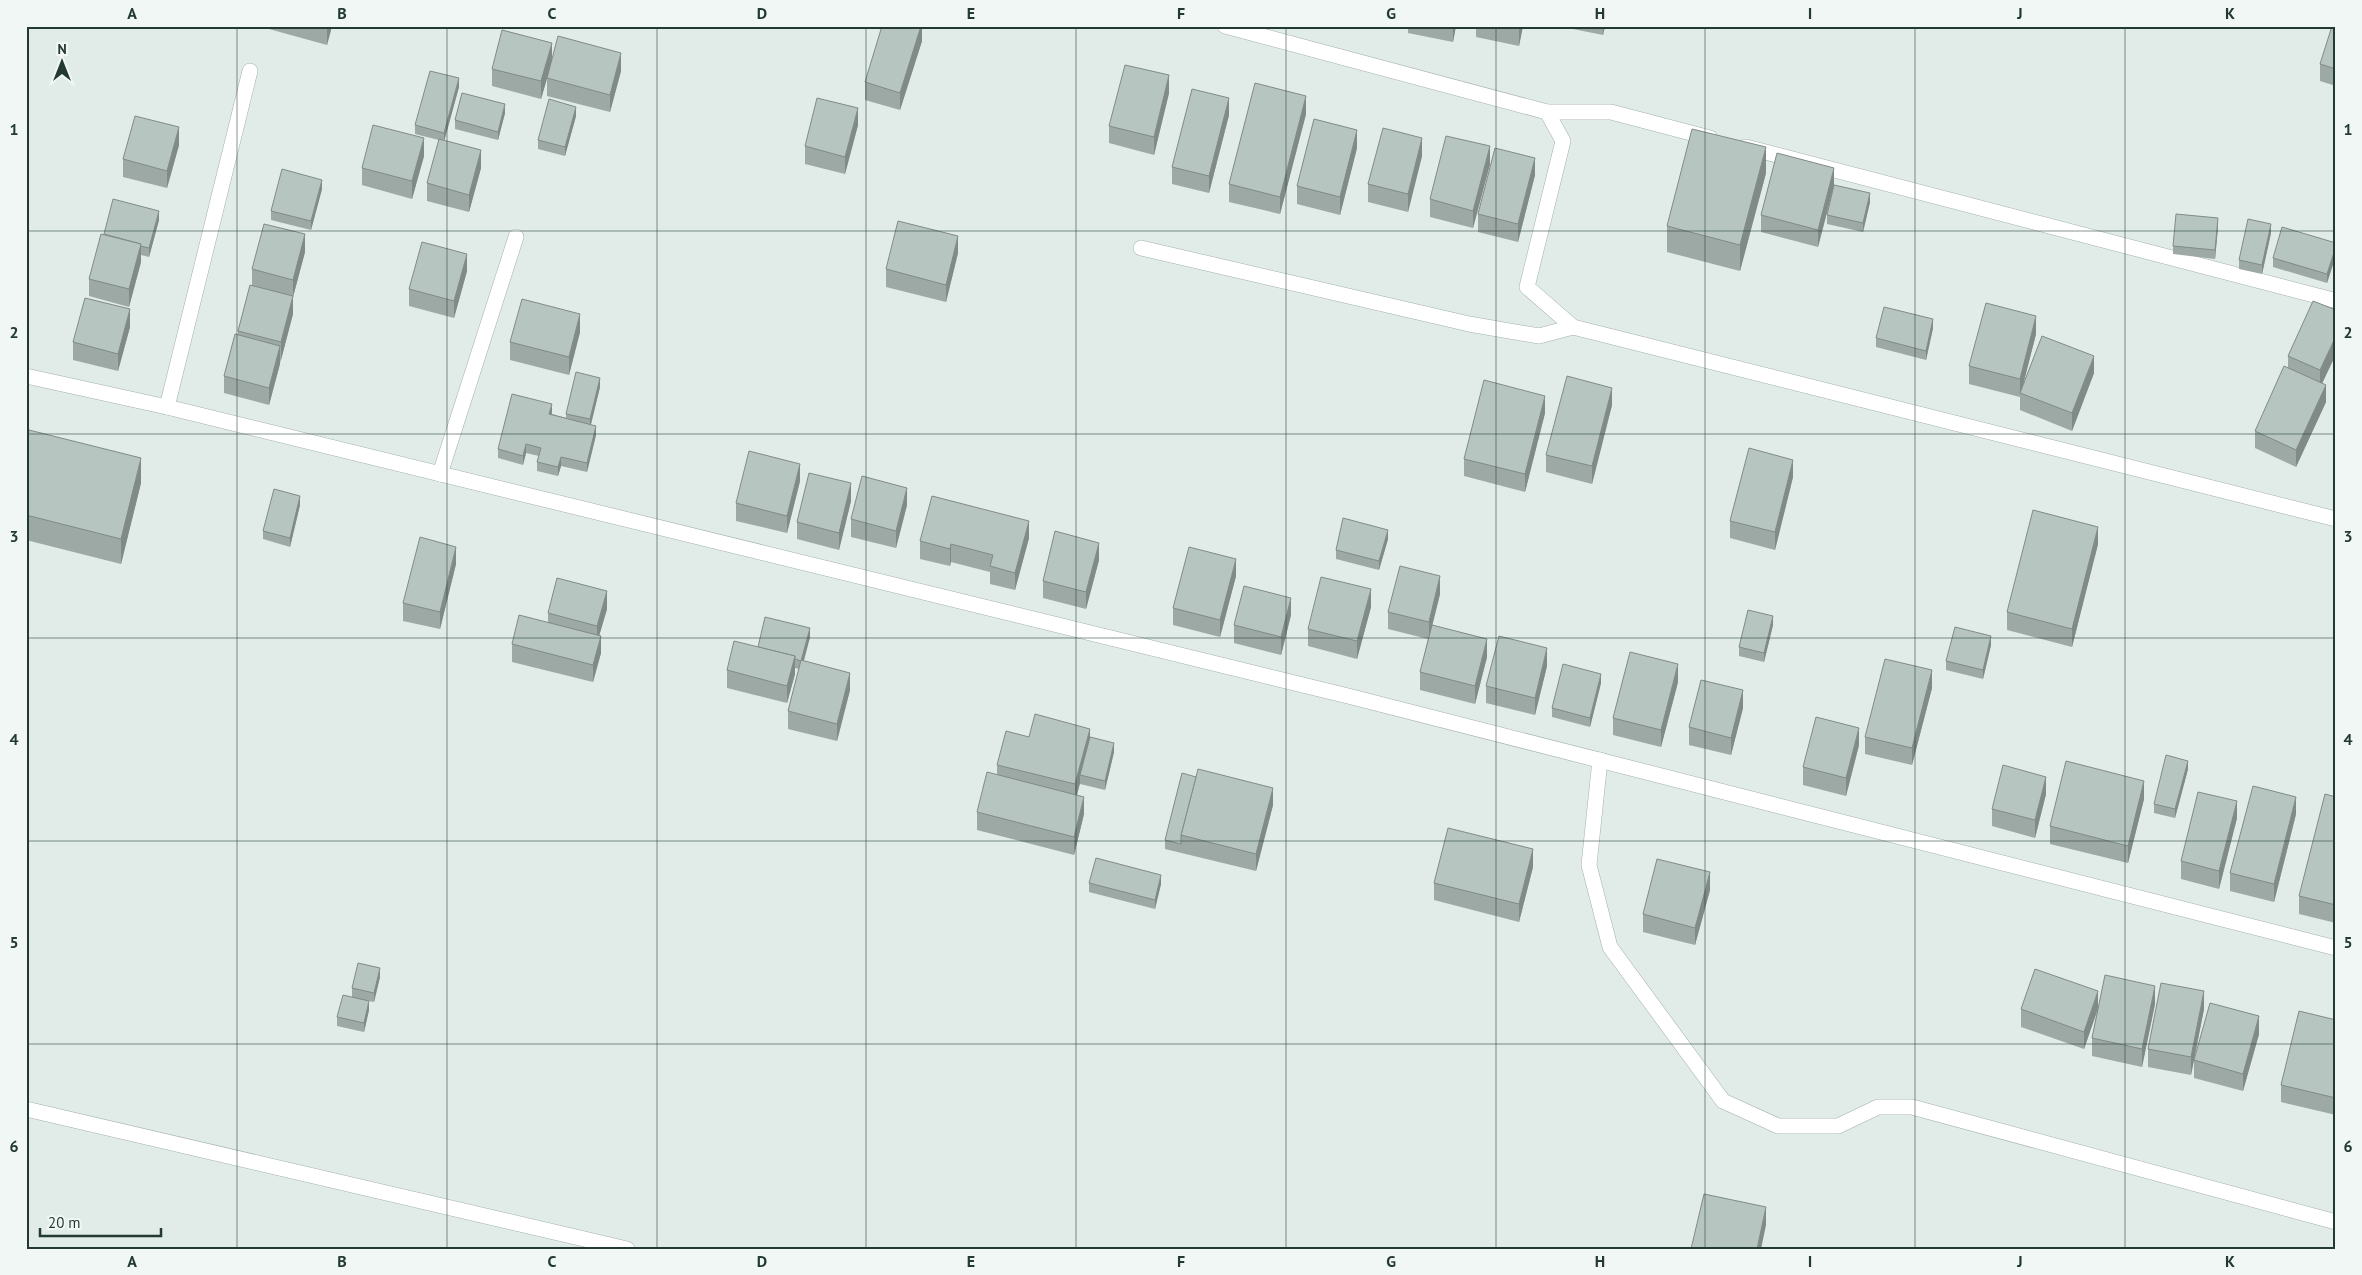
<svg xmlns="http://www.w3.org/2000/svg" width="2362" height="1275" font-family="'PT Sans',sans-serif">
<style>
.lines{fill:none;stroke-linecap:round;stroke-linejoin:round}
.lane-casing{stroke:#a4b2ae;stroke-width:16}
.street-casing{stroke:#a4b2ae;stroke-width:16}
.lane{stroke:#fff;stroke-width:15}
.street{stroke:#fff;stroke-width:15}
.wall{fill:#9da9a5}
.shaded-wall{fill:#808a86}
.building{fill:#b7c5c0;stroke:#808a86}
.grid{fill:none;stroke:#233a34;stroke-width:1;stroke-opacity:0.55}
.neatline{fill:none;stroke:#233a34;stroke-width:2}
.grid-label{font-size:16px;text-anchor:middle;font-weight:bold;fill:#233a34}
</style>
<rect width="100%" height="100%" fill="#e1ebe7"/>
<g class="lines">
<!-- lane casing -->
<g class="lane-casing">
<g id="lane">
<path d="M1547 112H1611L1710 138"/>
<path d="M1746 147 2333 300"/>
<path d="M1141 248 1469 324 1539 336 1573 327"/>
<path d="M440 474 516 237"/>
<path d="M1600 760 1589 865 1610 947 1723 1101 1778 1126H1838L1878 1107H1912L2336 1222"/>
</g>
</g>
<!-- street casing -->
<g class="street-casing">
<g id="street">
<path d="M1225 26 1547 112 1563 141 1527 287 1573 327 2336 519"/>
<path d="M26 376 167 407 1352 697 2336 948"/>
<path d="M167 407 250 71"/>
<path d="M26 1109 627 1249"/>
</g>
</g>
<!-- lane -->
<use href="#lane" class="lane"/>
<!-- street -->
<use href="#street" class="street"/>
</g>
<!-- wall -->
<g class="wall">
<path d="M258 26H332L327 45Z"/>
<path d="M922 26V41L900 110 865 100V82Z"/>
<path d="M1408 26H1456L1453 42 1408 33Z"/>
<path d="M1476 26H1523L1519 46 1476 37Z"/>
<path d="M1558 26H1605L1603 35Z"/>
<path d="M2336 26V86L2320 81V64Z"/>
<path d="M552 60 621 71 610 112 547 96V79L541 99 492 86V69Z"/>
<path d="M459 87 444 140 481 168 469 212 427 201V183L439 140 415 134V125Z"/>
<path d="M1169 93 1154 155 1109 143V126Z"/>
<path d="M505 113 498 140 455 129V120Z"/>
<path d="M1306 114 1280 214 1229 202V184Z"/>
<path d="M1229 115 1209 193 1172 184V167Z"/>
<path d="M576 116 565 156 538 149V140Z"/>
<path d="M858 125 845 174 805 164V146Z"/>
<path d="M179 145 167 188 123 177V159Z"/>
<path d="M1357 148 1340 215 1297 204V186Z"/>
<path d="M424 156 412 199 362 185V168Z"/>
<path d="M1422 156 1408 212 1368 202V184Z"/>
<path d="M1490 164 1473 228 1430 217V199Z"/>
<path d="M1766 173 1740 271 1667 252V226Z"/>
<path d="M1535 175 1518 242 1478 232V214Z"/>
<path d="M1834 185 1818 247 1761 232V215Z"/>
<path d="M322 189 311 230 271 220V211Z"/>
<path d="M1870 202 1863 232 1827 224V215Z"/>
<path d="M159 220 149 257 141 255V262L129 307 89 296V279Z"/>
<path d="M2218 227 2215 259 2173 254V246Z"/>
<path d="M2271 233 2262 274 2239 269V260Z"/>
<path d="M2336 243V255L2327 283 2273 267V258Z"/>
<path d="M305 252 293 297V314L269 405 224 393V376L238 335V331L252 286V269Z"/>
<path d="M958 253 946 302 886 287V269Z"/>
<path d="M467 271 454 318 409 306V289Z"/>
<path d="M2336 310V354L2322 383 2326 402 2296 467 2255 448V431L2288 368V356Z"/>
<path d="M130 327 118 371 73 360V342Z"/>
<path d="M1933 328 1926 360 1876 347V338Z"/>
<path d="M580 332 569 375 510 360V342Z"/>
<path d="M2036 334 2023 385 2094 373 2072 431 2020 410V397L1969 384V366Z"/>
<path d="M600 387 591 424 596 435 587 472 561 466 558 476 537 471V462L539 456 526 453 523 465 498 458V449L552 414 566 418V414Z"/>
<path d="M1612 405 1592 484 1546 472V455Z"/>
<path d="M1545 413 1525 492 1464 476V459Z"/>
<path d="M26 442 141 483 121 564 26 540Z"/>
<path d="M1793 477 1775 550 1730 538V521Z"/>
<path d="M800 481 787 533 736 521V503Z"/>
<path d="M851 501 839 550 797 539V522Z"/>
<path d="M300 505 290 547 263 539V531Z"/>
<path d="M907 505 896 548 851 537V519Z"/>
<path d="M1029 538 1015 590 990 584V572L951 562 950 566 920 559V541Z"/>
<path d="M1388 539 1379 570 1336 559V550Z"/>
<path d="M2098 544 2072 647 2007 630V612Z"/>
<path d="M1099 560 1086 609 1043 598V581Z"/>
<path d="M456 564 440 629 403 621V603Z"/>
<path d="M1236 576 1220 637 1173 625V608Z"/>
<path d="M1440 594 1432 625 1487 657 1475 704 1420 690V672L1428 639 1388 629V612Z"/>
<path d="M1371 607 1357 659 1308 646V629Z"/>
<path d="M607 609 599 636 601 653 593 682 512 662V644L548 623V613Z"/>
<path d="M1291 615 1281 655 1234 643V625Z"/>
<path d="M1773 625 1764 662 1739 656V647Z"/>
<path d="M810 637 804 661 850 690 837 741 788 729V711L799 669 795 668V674L787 703 727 688V670L758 647Z"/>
<path d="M1991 645 1983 679 1946 670V661Z"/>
<path d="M1547 666 1535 715 1486 703V686Z"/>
<path d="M1678 682 1661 747 1613 735V718Z"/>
<path d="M1601 683 1590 727 1552 717V708Z"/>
<path d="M1932 688 1912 765 1865 754V737Z"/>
<path d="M1743 708 1731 755 1689 745V727Z"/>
<path d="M1029 737H1090L1114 752 1105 790 1080 784V783L1077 795 1084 814 1074 855 977 830V812L997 775V765Z"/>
<path d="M1859 745 1846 796 1803 785V767Z"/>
<path d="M2188 769 2175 818 2154 813V804Z"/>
<path d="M2046 794 2035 838 1992 826V809Z"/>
<path d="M2336 797V923L2299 914V896Z"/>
<path d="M2144 799 2128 863 2050 844V826Z"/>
<path d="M1273 805 1256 871 1165 849V840Z"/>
<path d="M2296 814 2274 902 2230 891V873Z"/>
<path d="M2237 818 2219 889 2181 879V861Z"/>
<path d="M1533 867 1519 922 1434 900V883Z"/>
<path d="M1089 883 1161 884 1155 909 1089 892Z"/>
<path d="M1710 890 1695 945 1643 932V914Z"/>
<path d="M380 977 374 1002 369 1001V1010L364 1032 337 1026V1017L352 997V988Z"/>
<path d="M2155 1004 2142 1067 2092 1056V1038L2097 1012 2084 1049 2021 1027V1009L2098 1005Z"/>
<path d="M2204 1009 2191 1075 2148 1067V1049Z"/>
<path d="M2336 1020V1115L2281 1102V1085Z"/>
<path d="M2259 1034 2243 1091 2194 1078V1060Z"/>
</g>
<!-- shaded-wall -->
<g class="shaded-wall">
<path d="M327 26H332L327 45Z"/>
<path d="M921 26H922V41L900 110V93Z"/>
<path d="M1453 26H1456L1453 42Z"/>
<path d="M1519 26H1523L1519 46Z"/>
<path d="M1603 26H1605L1603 35Z"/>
<path d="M552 43V61L541 99V81Z"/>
<path d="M621 53V71L610 112V95Z"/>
<path d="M1169 75V93L1154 155V137Z"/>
<path d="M459 78V87L444 142V133Z"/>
<path d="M1306 96V114L1280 214V197Z"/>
<path d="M1229 98V115L1209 193V176Z"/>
<path d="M505 104V113L498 140V132Z"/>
<path d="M576 107V116L565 156V147Z"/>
<path d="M858 108V125L845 174V157Z"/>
<path d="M179 127V145L167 188V171Z"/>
<path d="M1357 130V148L1340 215V197Z"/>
<path d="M424 138V156L412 199V181Z"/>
<path d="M1422 138V156L1408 212V194Z"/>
<path d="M1490 146V164L1473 228V211Z"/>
<path d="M1766 147V173L1740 271V245Z"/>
<path d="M481 150V168L469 212V195Z"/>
<path d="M1535 158V175L1518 242V224Z"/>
<path d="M1834 168V185L1818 247V230Z"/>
<path d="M322 180V189L311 230V221Z"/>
<path d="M1870 193V202L1863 232V223Z"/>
<path d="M159 211V220L149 257V248Z"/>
<path d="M2218 218V227L2215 259V250Z"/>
<path d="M2271 224V233L2262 274V265Z"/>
<path d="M305 234V252L293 297V314L281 360V342L293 296V280Z"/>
<path d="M958 236V253L946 302V285Z"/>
<path d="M141 244V262L129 307V289Z"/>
<path d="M2336 246V255L2327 283V274Z"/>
<path d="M467 254V271L454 318V301Z"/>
<path d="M130 309V327L118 371V354Z"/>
<path d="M580 314V332L569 375V357Z"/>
<path d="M2036 316V334L2021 393H2020V397V379Z"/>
<path d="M1933 319V328L1926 360V351Z"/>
<path d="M2336 336V354L2320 388V370Z"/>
<path d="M280 346V364L269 405V388Z"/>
<path d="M2094 356V373L2072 431V413Z"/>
<path d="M600 378V387L590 428V419Z"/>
<path d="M2326 385V402L2296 467V450Z"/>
<path d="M1612 388V405L1592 484V466Z"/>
<path d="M1545 396V413L1525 492V474Z"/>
<path d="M552 404V413L549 423V414Z"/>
<path d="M596 426V435L587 472V463Z"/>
<path d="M526 444V453L523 465V456Z"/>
<path d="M561 457V466L558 476V467Z"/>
<path d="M141 458V483L121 564V539Z"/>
<path d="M1793 460V477L1775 550V532Z"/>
<path d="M800 464V481L787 533V516Z"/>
<path d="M851 483V501L839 550V533Z"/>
<path d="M907 488V505L896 548V531Z"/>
<path d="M300 496V505L290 547V538Z"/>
<path d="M1029 521V538L1015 590V573Z"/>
<path d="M2098 527V544L2072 647V629Z"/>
<path d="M1388 530V539L1379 570V561Z"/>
<path d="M1099 543V560L1086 609V592Z"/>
<path d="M951 544V562L950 566V549Z"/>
<path d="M456 547V564L440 629V612Z"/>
<path d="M1236 559V576L1220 637V620Z"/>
<path d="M1440 576V594L1429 639V622Z"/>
<path d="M1371 589V607L1357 659V641Z"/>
<path d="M607 591V609L597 643V626Z"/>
<path d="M1291 598V615L1281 655V637Z"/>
<path d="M1773 616V625L1764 662V653Z"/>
<path d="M810 628V637L801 670V661Z"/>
<path d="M601 636V653L593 682V665Z"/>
<path d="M1991 636V645L1983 679V670Z"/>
<path d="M1487 639V657L1475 704V686Z"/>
<path d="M1547 648V666L1535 715V698Z"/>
<path d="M795 656V674L787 703V686Z"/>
<path d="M1678 664V682L1661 747V730Z"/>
<path d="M1932 670V688L1912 765V748Z"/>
<path d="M850 673V690L837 741V724Z"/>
<path d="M1601 674V683L1590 727V718Z"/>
<path d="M1743 690V708L1731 755V738Z"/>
<path d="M1859 728V745L1846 796V778Z"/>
<path d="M1090 729V746L1080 775V783L1075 802V784Z"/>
<path d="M1114 743V752L1105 790V781Z"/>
<path d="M2188 761V769L2175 818V809Z"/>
<path d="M2046 777V794L2035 838V820Z"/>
<path d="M2144 781V799L2128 863V846Z"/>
<path d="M1273 788V805L1256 871V854Z"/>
<path d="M1084 797V814L1074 855V837Z"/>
<path d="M2296 797V814L2274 902V884Z"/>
<path d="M2237 801V818L2219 889V871Z"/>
<path d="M1533 849V867L1519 922V904Z"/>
<path d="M1710 872V890L1695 945V928Z"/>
<path d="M1161 875V884L1155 909V900Z"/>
<path d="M380 968V977L374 1002V993Z"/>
<path d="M2155 986V1004L2142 1067V1049Z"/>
<path d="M2098 991V1008L2084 1049V1032Z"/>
<path d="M2204 991V1009L2191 1075V1057Z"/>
<path d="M369 1001V1010L364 1032V1023Z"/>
<path d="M2259 1016V1034L2243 1091V1074Z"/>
<path d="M1766 1207V1225L1761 1249H1757Z"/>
</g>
<!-- building -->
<g class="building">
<path d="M882 26H921L900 93 865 82Z"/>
<path d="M1508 26H1519V28Z"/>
<path d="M2332 26H2336V69L2320 64Z"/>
<path d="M502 30 552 43 541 81 492 69Z"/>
<path d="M558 36 621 53 610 95 547 78Z"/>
<path d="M1125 65 1169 75 1154 137 1109 126Z"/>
<path d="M430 71 459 78 444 133 415 125Z"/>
<path d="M1255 83 1306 96 1280 197 1229 184Z"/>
<path d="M1192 89 1229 98 1209 176 1172 167Z"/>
<path d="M462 93 505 104 498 132 455 120Z"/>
<path d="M817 98 858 108 845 157 805 146Z"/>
<path d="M549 99 576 107 565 147 538 140Z"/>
<path d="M135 116 179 127 167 171 123 159Z"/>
<path d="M1314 119 1357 130 1340 197 1297 186Z"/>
<path d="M373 125 424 138 412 181 362 168Z"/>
<path d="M1383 128 1422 138 1408 194 1368 184Z"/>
<path d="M1692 129 1766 147 1740 245 1667 226Z"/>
<path d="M1446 136 1490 146 1473 211 1430 199Z"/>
<path d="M439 139 481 150 469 195 427 183Z"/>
<path d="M1495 148 1535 158 1518 224 1478 214Z"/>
<path d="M1777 153 1834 168 1818 230 1761 215Z"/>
<path d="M282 169 322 180 311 221 271 211Z"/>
<path d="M1834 185 1870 193 1863 223 1827 215Z"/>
<path d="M113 199 159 211 149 248 140 246 141 244 104 234Z"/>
<path d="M2176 214 2218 218 2215 250 2173 246Z"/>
<path d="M2248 219 2271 224 2262 265 2239 260Z"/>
<path d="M898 221 958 236 946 285 886 269Z"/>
<path d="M264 224 305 234 293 280 252 269Z"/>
<path d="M2282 227 2336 243V246L2327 274 2273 258Z"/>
<path d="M101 234 141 244 129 289 89 279Z"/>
<path d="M422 242 467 254 454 301 409 289Z"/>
<path d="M250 285 293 296 281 342 238 331Z"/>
<path d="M85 298 130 309 118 354 73 342Z"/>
<path d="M522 299 580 314 569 357 510 342Z"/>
<path d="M2313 301 2336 310V336L2320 370 2288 356Z"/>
<path d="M1986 303 2036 316 2020 379 1969 366Z"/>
<path d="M1884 307 1933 319 1926 351 1876 338Z"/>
<path d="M235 334 280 346 269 388 224 376Z"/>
<path d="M2042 336 2094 356 2072 413 2020 393Z"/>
<path d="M2284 366 2326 385 2296 450 2255 431Z"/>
<path d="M576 372 600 378 590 419 566 414Z"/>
<path d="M1567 376 1612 388 1592 466 1546 455Z"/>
<path d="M1484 380 1545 396 1525 474 1464 459Z"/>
<path d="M512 394 552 404 549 414 596 426 587 463 561 457 558 467 537 462 541 448 526 444 523 456 498 449Z"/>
<path d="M29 430 141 458 121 539 26 515V442Z"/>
<path d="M1749 448 1793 460 1775 532 1730 521Z"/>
<path d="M749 451 800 464 787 516 736 503Z"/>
<path d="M809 473 851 483 839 533 797 522Z"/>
<path d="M862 476 907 488 896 531 851 519Z"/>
<path d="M274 489 300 496 290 538 263 531Z"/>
<path d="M932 496 1029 521 1015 573 990 566 993 555 951 544 950 549 920 541Z"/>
<path d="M2033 510 2098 527 2072 629 2007 612Z"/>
<path d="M1343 518 1388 530 1379 561 1336 550Z"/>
<path d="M1055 531 1099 543 1086 592 1043 581Z"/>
<path d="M420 537 456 547 440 612 403 603Z"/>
<path d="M1189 547 1236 559 1220 620 1173 608Z"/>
<path d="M1400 566 1440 576 1429 622 1388 612Z"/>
<path d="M1321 577 1371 589 1357 641 1308 629Z"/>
<path d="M557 578 607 591 597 626 548 613Z"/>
<path d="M1244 586 1291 598 1281 637 1234 625Z"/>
<path d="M1748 610 1773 616 1764 653 1739 647Z"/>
<path d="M519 615 601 636 593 665 512 644Z"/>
<path d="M765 617 810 628 801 661 795 659V656L758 647Z"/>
<path d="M1432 625 1487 639 1475 686 1420 672Z"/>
<path d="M1955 627 1991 636 1983 670 1946 661Z"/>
<path d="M1499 636 1547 648 1535 698 1486 686Z"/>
<path d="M734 641 795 656 787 686 727 670Z"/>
<path d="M1630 652 1678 664 1661 730 1613 718Z"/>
<path d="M1885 659 1932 670 1912 748 1865 737Z"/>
<path d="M801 660 850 673 837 724 788 711Z"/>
<path d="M1563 664 1601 674 1590 718 1552 708Z"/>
<path d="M1701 680 1743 690 1731 738 1689 727Z"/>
<path d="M1035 714 1090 729 1075 784 997 765 1006 731 1029 737Z"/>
<path d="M1816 717 1859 728 1846 778 1803 767Z"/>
<path d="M1090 737 1114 743 1105 781 1080 775Z"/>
<path d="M2166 755 2188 761 2175 809 2154 804Z"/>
<path d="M2066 761 2144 781 2128 846 2050 826Z"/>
<path d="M2003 765 2046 777 2035 820 1992 809Z"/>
<path d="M1198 769 1273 788 1256 854 1181 835Z"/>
<path d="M987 772 1084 797 1074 837 977 812Z"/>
<path d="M1182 773 1196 777 1181 835V844L1165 840Z"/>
<path d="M2253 786 2296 797 2274 884 2230 873Z"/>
<path d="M2198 792 2237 801 2219 871 2181 861Z"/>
<path d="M2325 794 2336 797V905L2299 896Z"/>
<path d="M1448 828 1533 849 1519 904 1434 883Z"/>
<path d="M1096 858 1161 875 1155 900 1089 883Z"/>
<path d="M1657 859 1710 872 1695 928 1643 914Z"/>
<path d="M358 963 380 968 374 993 352 988Z"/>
<path d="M2035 969 2098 991 2084 1032 2021 1009Z"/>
<path d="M2105 975 2155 986 2142 1049 2092 1038Z"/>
<path d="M2161 983 2204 991 2191 1057 2148 1049Z"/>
<path d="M343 995 369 1001 364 1023 337 1017Z"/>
<path d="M2210 1003 2259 1016 2243 1074 2194 1060Z"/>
<path d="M2299 1011 2336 1020V1098L2281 1085Z"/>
<path d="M1704 1194 1766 1207 1757 1249H1691Z"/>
</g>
<!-- grid -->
<path class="grid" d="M237 26V1249M447 26V1249M657 26V1249M866 26V1249M1076 26V1249M1286 26V1249M1496 26V1249M1705 26V1249M1915 26V1249M2125 26V1249M26 231H2336M26 434H2336M26 638H2336M26 841H2336M26 1044H2336"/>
<!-- border -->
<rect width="2362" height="1275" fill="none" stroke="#f1f7f4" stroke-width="55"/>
<!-- north arrow -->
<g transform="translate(62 62)" stroke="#f1f7f4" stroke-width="4" paint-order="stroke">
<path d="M0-4L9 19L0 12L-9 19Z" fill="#233a34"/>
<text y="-8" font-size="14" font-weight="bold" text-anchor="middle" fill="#233a34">N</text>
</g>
<!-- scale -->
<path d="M40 1228v8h121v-8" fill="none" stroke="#233a34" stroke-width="2.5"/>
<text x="48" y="1228" font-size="15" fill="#233a34" stroke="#f1f7f4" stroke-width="4" paint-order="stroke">20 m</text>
<rect x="28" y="28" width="2306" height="1220" class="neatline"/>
<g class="grid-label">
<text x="132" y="19">A</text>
<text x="342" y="19">B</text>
<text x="552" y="19">C</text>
<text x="762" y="19">D</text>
<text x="971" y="19">E</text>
<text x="1181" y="19">F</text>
<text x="1391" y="19">G</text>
<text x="1600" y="19">H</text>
<text x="1810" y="19">I</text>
<text x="2020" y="19">J</text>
<text x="2230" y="19">K</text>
<text x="14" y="135">1</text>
<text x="2348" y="135">1</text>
<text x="14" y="338">2</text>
<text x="2348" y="338">2</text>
<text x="14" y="542">3</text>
<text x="2348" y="542">3</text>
<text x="14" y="745">4</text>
<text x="2348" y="745">4</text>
<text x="14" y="948">5</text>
<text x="2348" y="948">5</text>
<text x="14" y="1152">6</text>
<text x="2348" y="1152">6</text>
<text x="132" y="1267">A</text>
<text x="342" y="1267">B</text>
<text x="552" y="1267">C</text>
<text x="762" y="1267">D</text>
<text x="971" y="1267">E</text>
<text x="1181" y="1267">F</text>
<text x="1391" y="1267">G</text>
<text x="1600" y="1267">H</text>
<text x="1810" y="1267">I</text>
<text x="2020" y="1267">J</text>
<text x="2230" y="1267">K</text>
</g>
</svg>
